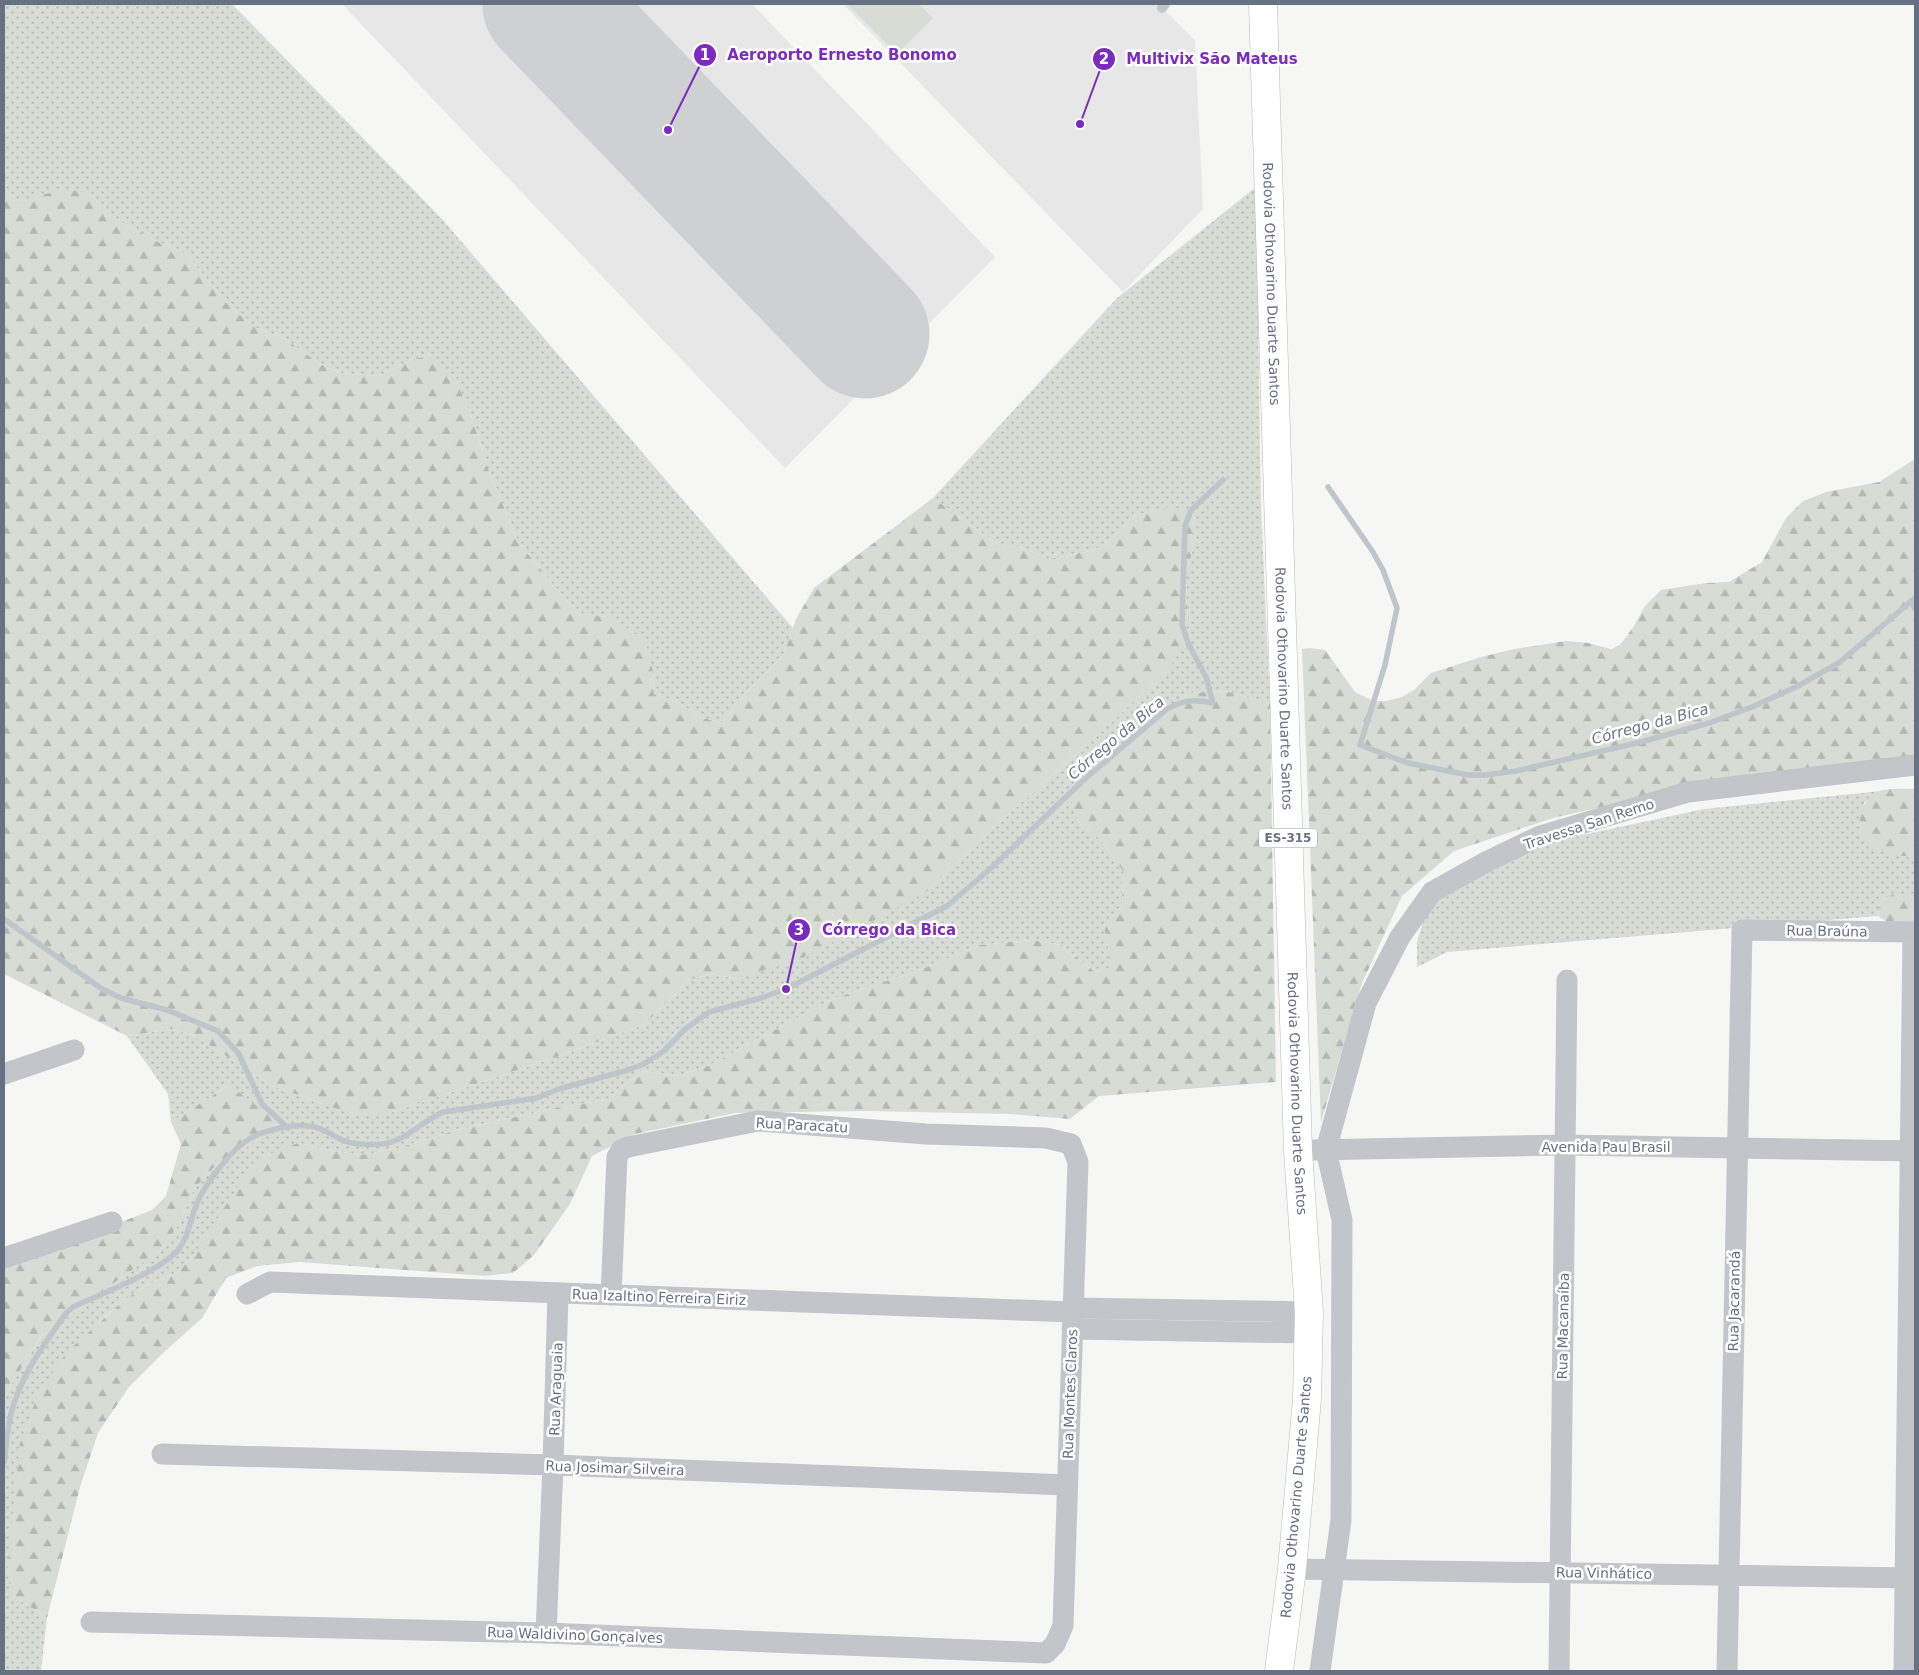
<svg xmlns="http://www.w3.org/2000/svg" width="1919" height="1675" font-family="'DejaVu Sans',sans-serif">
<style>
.built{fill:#e7e7e7}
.grass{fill:url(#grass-dots)}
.forest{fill:url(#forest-firs)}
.garden{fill:#d7ddd5}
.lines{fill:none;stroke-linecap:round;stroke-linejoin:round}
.stream{stroke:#bec5cb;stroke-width:5.5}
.runway{stroke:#ced0d2;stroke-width:129}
.primary-casing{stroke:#b5b8bd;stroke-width:29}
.service{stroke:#c2c5c9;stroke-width:10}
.minor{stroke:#c2c5c9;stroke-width:21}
.primary{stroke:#fff;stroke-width:28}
.labels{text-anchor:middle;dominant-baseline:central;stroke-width:5;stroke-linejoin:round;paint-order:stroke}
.shield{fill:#fff;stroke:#959ca9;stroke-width:1}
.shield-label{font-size:12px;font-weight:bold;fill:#677184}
.street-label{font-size:14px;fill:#677184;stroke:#fff}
.water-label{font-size:15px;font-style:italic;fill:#687886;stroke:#fff}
.leader{fill:none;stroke:#7b2cbf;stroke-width:2}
.callout-dot{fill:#7b2cbf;stroke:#fff;stroke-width:2}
.mark-label{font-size:15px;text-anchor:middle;font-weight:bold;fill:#fff}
.callout-label{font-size:15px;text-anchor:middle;font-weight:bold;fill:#7b2cbf;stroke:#fff;stroke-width:5;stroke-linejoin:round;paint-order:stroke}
</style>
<defs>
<pattern id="grass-dots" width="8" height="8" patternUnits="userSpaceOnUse" patternTransform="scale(1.25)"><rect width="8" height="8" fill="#d7ddd5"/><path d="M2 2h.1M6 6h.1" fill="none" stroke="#b2b8b2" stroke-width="1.8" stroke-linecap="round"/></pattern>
<pattern id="forest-firs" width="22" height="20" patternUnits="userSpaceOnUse" patternTransform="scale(1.25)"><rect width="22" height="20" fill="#d7ddd5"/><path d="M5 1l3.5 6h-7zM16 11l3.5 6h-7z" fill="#b2b8b2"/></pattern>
</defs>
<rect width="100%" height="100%" fill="#f6f7f4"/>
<!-- built -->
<g class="built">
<path d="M342 4H752L995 257 785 468Z"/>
<path d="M843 4H1158L1195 40 1203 209 1123 292Z"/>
</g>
<!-- grass -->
<g class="grass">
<path d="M4 4H232L442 219 793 628 783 656 744 695 722 723 703 718 679 703 654 694 653 672 608 617 577 613 518 542 489 471 471 415 454 376 411 360 379 376 341 373 320 364 285 339 257 328 229 306 186 254 156 241 120 221 88 193 19 201 4 190Z"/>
<path d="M1256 187 1261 507 1270 704 1225 691 1188 693 1068 791 1080 824 1099 838 1123 871 1122 905 1104 926 1112 967 1095 972 1061 945 1032 940 980 945 922 969 833 999 710 1065 677 1076 643 1071 606 1100 550 1109 457 1130 398 1148 362 1155 328 1150 298 1143 178 1272 149 1284 124 1300 99 1322 12 1595 47 1618 41 1671H4V1408L6 1393 42 1335 161 1249 180 1223 194 1189 216 1165 236 1155 229 1085 171 1122 168 1094 127 1036 172 1029 195 1036 273 1086 323 1104 387 1114 565 1054 645 1024 689 980 712 974 737 979 925 893 990 831 1166 673 1188 620 1186 576 1196 536 1193 512 1170 507 1133 516 1113 537 1095 550 1049 559 1025 548 1000 546 933 498 1117 298Z"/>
<path d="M1881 791 1864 803 1902 857H1915V894H1893L1880 902 1878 916 1447 952 1417 967V942L1427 909 1471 873 1549 842 1704 809Z"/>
</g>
<!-- forest -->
<g class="forest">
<path d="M64 189 88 193 120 221 156 241 186 254 229 306 257 328 285 339 320 364 341 373 379 376 411 360 431 355 454 376 471 415 489 471 518 542 577 613 608 617 645 638 653 672 654 694 679 703 703 718 722 723 744 695 783 656 796 619 814 588 933 498 1000 546 1025 548 1049 559 1095 550 1113 537 1133 516 1170 507 1193 511 1196 536 1186 576 1188 620 1184 644 1166 673 990 831 925 893 807 956 737 979 712 974 689 980 645 1024 565 1054 387 1114 354 1115 273 1086 195 1036 172 1029 127 1036 4 974V190L19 201Z"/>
<path d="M1915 459V765L1624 802 1553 818 1454 851 1402 896 1362 983 1321 1122 1302 649 1310 648 1325 650 1355 692 1373 701H1386L1402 697 1414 690 1431 673 1481 657 1514 649 1566 641 1588 643 1611 649 1620 645 1634 626 1645 606 1661 590 1706 583 1729 582 1762 562 1786 518 1803 501 1826 492 1879 482Z"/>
<path d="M1225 691 1270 704 1276 1082 1099 1096 1070 1119 1009 1114 865 1111 735 1113 635 1134 592 1156 570 1204 534 1255 513 1273 484 1276 300 1262 257 1266 226 1278 202 1318 161 1355 129 1387 98 1433 80 1487 47 1618 12 1595 7 1572 20 1443 38 1394 67 1352 124 1300 149 1284 178 1272 193 1256 256 1159 298 1143 328 1150 362 1155 398 1148 457 1130 550 1109 606 1100 643 1071 677 1076 710 1065 833 999 922 969 980 945 1032 940 1061 945 1095 972 1111 967 1104 926 1122 905 1123 871 1099 838 1080 824 1067 791 1188 693Z"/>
<path d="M1915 789V857C1890 857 1851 847 1861 814 1864 804 1869 796 1880 791 1888 788 1906 789 1915 789Z"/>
<path d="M1893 894H1915V940L1878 916 1880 902Z"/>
<path d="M229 1085 281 1124 236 1155 216 1165 194 1189 180 1223 161 1249 42 1335 6 1393 4 1408V1268L152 1210 166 1196 181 1144 171 1122Z"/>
</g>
<!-- garden -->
<path class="garden" d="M847 4H919L933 18 897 54Z"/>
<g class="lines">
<!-- stream -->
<g class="stream">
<path d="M1328 487 1373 552 1383 570 1397 608 1385 665 1360 745 1408 763 1468 775H1485L1516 771 1641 742 1709 723 1752 707 1798 686 1840 662 1915 598"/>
<path d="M1911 601 1915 609"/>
<path d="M4 919 102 989 121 998 167 1010 218 1031 239 1054 262 1104 288 1128"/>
<path d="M4 1464C6 1448 7 1430 11 1414 20 1376 45 1343 67 1312L73 1307C99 1295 163 1270 179 1249 190 1234 190 1219 197 1203 205 1184 231 1150 249 1139 264 1130 298 1122 315 1127 324 1129 333 1136 342 1140 354 1145 370 1145 383 1144 406 1141 422 1121 443 1112L537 1098 559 1089 628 1070 644 1064 664 1051 684 1030 709 1012 761 998 786 989 947 906 990 869 1086 778 1167 709C1183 700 1195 699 1213 703L1206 677 1188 643 1182 624 1185 526 1191 510 1223 480"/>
</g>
<!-- runway -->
<path class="runway" d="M547 4 865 334"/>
<!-- primary casing -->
<g class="primary-casing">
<g id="primary">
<path id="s1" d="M1263 4 1298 1151 1309 1312 1307 1399 1292 1569 1279 1671"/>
</g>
</g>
<!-- service -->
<path class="service" d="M1162 8 1165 4"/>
<!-- minor -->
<g class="minor">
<path d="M4 1074 74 1050"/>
<path d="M1313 1150 1565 1145 1915 1151"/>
<path d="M4 1258 112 1222"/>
<path d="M247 1294 270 1282 1073 1312"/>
<path d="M1073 1308 1309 1312"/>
<path d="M1072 1329 1308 1333"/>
<path d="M162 1454 553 1465 1067 1485"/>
<path d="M1292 1569 1915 1578"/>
<path d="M91 1622 546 1633 1046 1653 1055 1644 1063 1626 1078 1162 1071 1144 1046 1138 926 1134 758 1121 628 1147 621 1150 617 1157 611 1295"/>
<path d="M546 1633 553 1465 558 1294"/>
<path d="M1320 1671 1341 1520 1342 1220 1326 1150 1366 1003 1400 937 1432 892 1486 862 1540 836 1688 792 1915 765"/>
<path d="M1559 1671 1567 980"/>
<path d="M1727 1671 1742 930 1913 932 1904 1671"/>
</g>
<!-- primary -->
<use href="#primary" class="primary"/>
</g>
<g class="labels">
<!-- shield labels -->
<rect class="shield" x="1259" y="828.5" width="58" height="19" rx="4"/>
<g class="shield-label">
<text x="1288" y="838">ES-315</text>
</g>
<!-- street labels -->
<g class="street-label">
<text stroke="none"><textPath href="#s1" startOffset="280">Rodovia Othovarino Duarte Santos</textPath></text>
<text stroke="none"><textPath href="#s1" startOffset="685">Rodovia Othovarino Duarte Santos</textPath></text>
<text transform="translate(1589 824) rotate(-18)">Travessa San Remo</text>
<text transform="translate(1827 931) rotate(1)">Rua Braúna</text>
<text stroke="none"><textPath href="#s1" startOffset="1090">Rodovia Othovarino Duarte Santos</textPath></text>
<text transform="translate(802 1125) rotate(3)">Rua Paracatu</text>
<text x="1606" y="1147">Avenida Pau Brasil</text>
<text transform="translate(659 1297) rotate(2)">Rua Izaltino Ferreira Eiriz</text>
<text transform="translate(1734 1301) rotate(-89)">Rua Jacarandá</text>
<text transform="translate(1563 1326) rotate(-89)">Rua Macanaíba</text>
<text transform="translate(556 1389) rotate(-88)">Rua Araguaia</text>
<text transform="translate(1070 1394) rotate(-88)">Rua Montes Claros</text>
<text transform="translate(615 1468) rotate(2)">Rua Josimar Silveira</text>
<text transform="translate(1296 1497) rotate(-85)">Rodovia Othovarino Duarte Santos</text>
<text transform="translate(1604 1573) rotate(1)">Rua Vinhático</text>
<text transform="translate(575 1635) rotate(2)">Rua Waldivino Gonçalves</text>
</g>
<!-- water labels -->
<g class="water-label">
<text transform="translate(1650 724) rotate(-15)">Córrego da Bica</text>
<text transform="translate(1116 738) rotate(-40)">Córrego da Bica</text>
</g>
</g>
<!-- callouts -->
<path class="leader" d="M668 130L705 55M1080 124L1104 59M786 989L799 930"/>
<g class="callout-dot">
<circle cx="668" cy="130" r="5"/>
<circle cx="1080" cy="124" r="5"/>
<circle cx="786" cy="989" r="5"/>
<circle cx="705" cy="55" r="12"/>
<circle cx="1104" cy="59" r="12"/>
<circle cx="799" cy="930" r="12"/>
</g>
<g class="mark-label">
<text x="705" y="60">1</text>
<text x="1104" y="64">2</text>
<text x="799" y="935">3</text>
</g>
<g class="callout-label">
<text x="842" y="60">Aeroporto Ernesto Bonomo</text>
<text x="1212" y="64">Multivix São Mateus</text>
<text x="889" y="935">Córrego da Bica</text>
</g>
<!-- border -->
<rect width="1919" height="1675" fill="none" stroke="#677184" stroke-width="10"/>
</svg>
